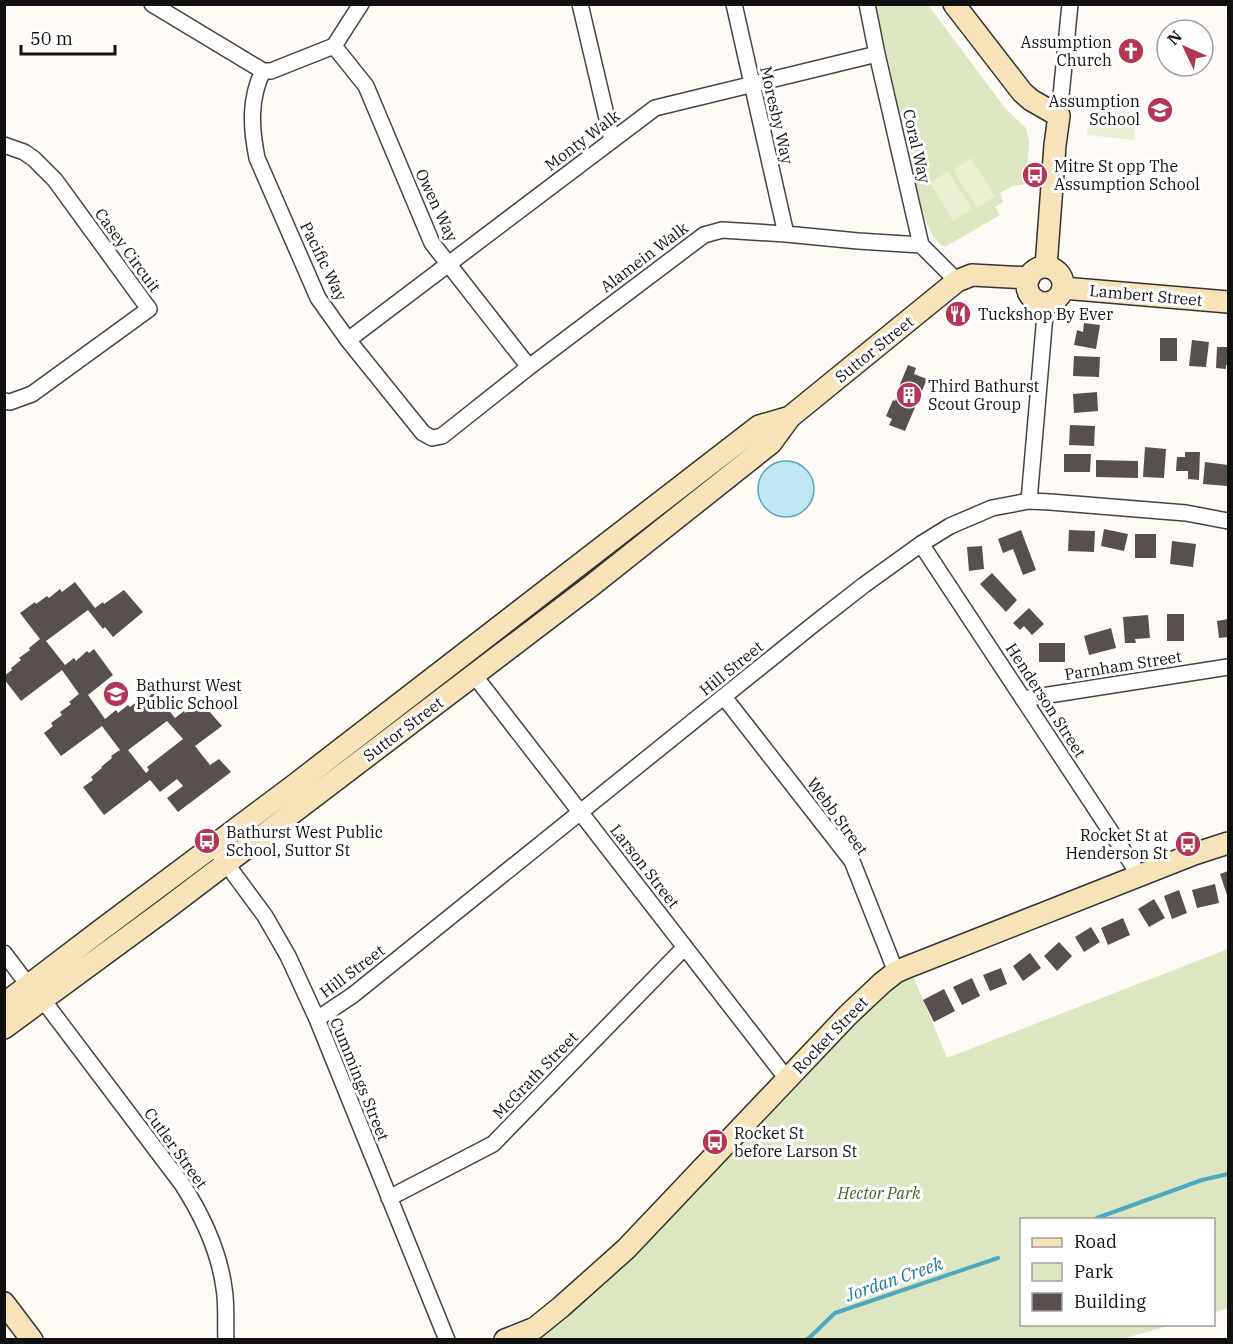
<svg xmlns="http://www.w3.org/2000/svg" width="1233" height="1344" font-family="'IBM Plex Serif',serif">
	<style>
		.green { fill: #dce6c1 }
		.pitch { fill: #eaeed2 }
		.water { fill: #bfe8f0; stroke: #4ea9c0; stroke-width: 1.5 }
		.lines { fill: none; stroke-linecap: round; stroke-linejoin: round }
		.stream { stroke: #4ea9c0; stroke-width: 4 }
		.building { fill: #58504e; fill-rule: evenodd }
		.street-casing { stroke: #444; stroke-width: 18 }
		.secondary-casing { stroke: #333; stroke-width: 24 }
		.street { stroke: #fff; stroke-width: 15 }
		.secondary { stroke: #f7e3b8; stroke-width: 21 }
		.labels { text-anchor: middle; dominant-baseline: central; stroke-width: 6; stroke-linejoin: round; paint-order: stroke }
		.poi-label { font-size: 16px; fill: #111; stroke: #fff; text-anchor: start }
		.street-label { font-size: 16px; fill: #111; stroke: #fff }
		.park-label { font-size: 16px; font-style: italic; fill: #3f6327; stroke: #fff }
		.water-label { font-size: 18px; font-style: italic; fill: #267b96; stroke: #fff }
	</style>
	<rect width="100%" height="100%" fill="#fefbf6"/>
	<path class="green" d="M869 5H928L1005 108 1026 128 1029 141 1026 184 1012 186 1000 193 1003 202 995 207 1000 215 945 247C930 240 924 215 919 200Z
		M1228 949V1308L1214 1313V1220H1022V1324L1172 1325 1118 1340H505L535 1328 909 966 947 1058Z"/>
	<path class="pitch" d="M1089 108 1137 112 1134 140 1087 135Z
		M971 158 995 196 977 208 953 170Z
		M948 171 972 209 953 221 930 183Z"/>
	<path class="water" d="M758 489a28 28 0 1 1 56 0a28 28 0 1 1-56 0Z"/>
	<g class="lines">
		<path class="stream" d="M1097 1218 1202 1180 1228 1174
			M805 1340 809 1338 835 1313 998 1258"/>
	</g>
	<path class="building" d="M1084 323 1100 325 1096 349 1074 345 1077 330 1083 332Z
		M1160 338H1177V361H1160Z
		M1192 340 1209 342 1206 367 1189 366Z
		M1217 347H1228V365H1226V369L1216 368Z
		M1074 356 1100 357 1099 377 1073 376Z
		M908 365 916 368 914 374 927 379 905 431 889 425 892 419 886 416 893 400 895 401 900 390 898 389Z
		M1097 392 1098 411 1074 413 1073 394Z
		M1070 425 1095 426 1094 446 1069 445Z
		M1145 447 1166 449 1164 478 1143 477Z
		M1185 452H1200L1199 480 1188 479V471H1176L1177 457H1185Z
		M1064 454H1091L1090 472H1064Z
		M1096 460 1138 461V478L1096 477Z
		M1205 462 1228 465 1227 486 1203 484Z
		M1104 529 1128 534 1124 551 1101 546Z
		M1021 530 1036 570 1023 575 1013 549 1003 553 998 539Z
		M1069 530 1095 531 1094 552 1068 551Z
		M1135 534H1156V558H1135Z
		M1172 541 1196 544 1193 567 1170 564Z
		M982 546 984 569 969 571 967 547Z
		M992 573 1017 600 1006 612 980 584Z
		M75 582 95 608 103 602 104 604 124 590 143 612 113 637 105 627 103 629 88 610 46 641 65 665 74 658 76 661 87 651 89 653 94 649 113 675 88 695 105 719 116 710 118 713 128 705 130 707 141 699 143 702 154 692 175 718 184 711 185 713 197 704 198 706 202 703 222 726 195 746 210 765 219 759 231 772 178 812 167 798 183 786 177 779 160 792 150 780 104 815 83 787 93 780 91 777 102 768 101 767 112 758 111 756 120 750 102 726 61 756 44 733 53 726 51 723 62 715 60 712 71 704 69 702 79 694 62 670 21 701 4 679V676L12 670 11 668 21 660 19 658 30 650 29 648 40 639 20 613 35 602 36 604 47 596 49 598 60 589 62 592ZM167 721 183 739 147 767 149 770 146 773 128 750Z
		M1029 608 1044 624 1032 635 1024 626 1020 630 1013 623Z
		M1167 614H1184V641H1167Z
		M1148 615 1150 638 1135 639 1136 643H1125L1123 617Z
		M1228 619V637L1219 638 1217 621Z
		M1111 628 1116 648 1089 655 1084 636Z
		M1039 643H1065V662H1039Z
		M1228 871V898L1220 874Z
		M1215 884 1219 903 1197 908 1192 890Z
		M1179 890 1187 913 1172 919 1164 896Z
		M1154 899 1165 918 1149 927 1138 909Z
		M1123 918 1130 935 1108 945 1101 928Z
		M1091 927 1100 942 1084 952 1075 937Z
		M1059 942 1072 956 1057 971 1044 956Z
		M1030 953 1041 968 1023 981 1013 966Z
		M1001 968 1007 984 990 991 983 975Z
		M972 978 980 996 962 1005 953 987Z
		M944 989 955 1011 934 1022 923 1000Z"/>
	<g class="lines">
		<g class="street-casing">
			<path id="street" d="M152 4 263 71H271L334 46 361 4
				M580 4 612 140
				M734 4 786 234
				M867 4 877 54 921 245 957 281
				M334 46 366 86 432 243 529 367
				M263 71C249 99 251 128 257 158L318 298 348 340 423 433 432 438 442 436 529 367 704 235 722 230 786 234 858 241 921 245
				M1059 116 1070 4
				M4 145 24 152 34 159 55 180 149 309 32 394 10 402 4 401
				M348 340 655 108 877 54
				M1029 501 1046 303
				M921 544 1140 876
				M474 675 787 1079
				M724 697 852 861 896 972
				M1023 699 1228 667
				M220 855 265 916 288 956 317 1019 447 1340
				M4 953 29 986
				M43 1000 182 1184C202 1215 219 1251 224 1288 227 1305 225 1323 226 1340
				M317 1019 353 995 814 624 864 585 921 544 950 526 992 508 1029 501 1050 502 1186 513 1228 521
				M389 1198 493 1144 685 947"/>
		</g>
		<g class="secondary-casing">
			<path id="secondary" d="M954 4 1022 92 1031 100 1059 116 1055 145 1046 267
				M1027 285a18 18 0 1 1 36 0a18 18 0 1 1-36 0Z
				M1063 288 1228 302
				M4 1004 101 930 292 787 759 426 790 417
				M4 1028 166 909 591 586 771 443 790 417 957 281 972 275 1029 278
				M4 1303 32 1340
				M505 1340 535 1328 561 1307 626 1249 848 1015 882 983 896 972 905 968 1194 854 1228 843"/>
		</g>
		<use href="#street" class="street"/>
		<use href="#secondary" class="secondary"/>
	</g>
	<defs>
		<g id="church-disc" transform="scale(1.35)"><circle r="9.5" fill="#b33755" stroke="#fff"/><path d="M-1.2-6h2.4v3.5h3.3v2.4h-3.3V6h-2.4V-.1h-3.3v-2.4h3.3Z" fill="#fff"/></g>
		<g id="school-disc" transform="scale(1.35)"><circle r="9.5" fill="#b33755" stroke="#fff"/><path d="M0-5L7-2L0 1L-7-2ZM-4 1L0 2.5L4 1V4Q0 6-4 4Z" fill="#fff"/></g>
		<g id="bus-disc" transform="scale(1.35)"><circle r="9.5" fill="#b33755" stroke="#fff"/><path d="M-5-6H5V4H4V6H2V4H-2V6H-4V4H-5ZM-3.5-4V0h7V-4ZM-3.5 1.2v1.5H-2V1.2ZM2 1.2v1.5H3.5V1.2Z" fill="#fff"/></g>
		<g id="restaurant-disc" transform="scale(1.35)"><circle r="9.5" fill="#b33755" stroke="#fff"/><path d="M-5-6h1v4h1v-4h1v4h1v-4h1v5L-1.5 .5V6h-2V.5L-5-1ZM5-6V6H3V1.5H1.5Q1.5-4 5-6Z" fill="#fff"/></g>
		<g id="building-disc" transform="scale(1.35)"><circle r="9.5" fill="#b33755" stroke="#fff"/><path d="M-4-6H4V6H1V3H-1V6H-4ZM-2.5-4.3h1.7v1.8h-1.7ZM.8-4.3h1.7v1.8H.8ZM-2.5-1h1.7V.8h-1.7ZM.8-1h1.7V.8H.8Z" fill="#fff"/></g>
	</defs>
	<g fill-rule="evenodd">
		<use href="#church-disc" x="1131" y="51"/>
		<use href="#school-disc" x="1160" y="110"/>
		<use href="#bus-disc" x="1035" y="175"/>
		<use href="#restaurant-disc" x="958" y="314"/>
		<use href="#building-disc" x="909" y="395"/>
		<use href="#school-disc" x="116" y="694"/>
		<use href="#bus-disc" x="207" y="841"/>
		<use href="#bus-disc" x="1188" y="844"/>
		<use href="#bus-disc" x="715" y="1142"/>
	</g>
	<g class="labels">
		<g class="poi-label">
			<text x="1112" y="42" text-anchor="end">Assumption<tspan x="1112" dy="18">Church</tspan></text>
			<text x="1140" y="101" text-anchor="end">Assumption<tspan x="1140" dy="18">School</tspan></text>
			<text x="1054" y="166">Mitre St opp The<tspan x="1054" dy="18">Assumption School</tspan></text>
			<text x="978" y="314">Tuckshop By Ever</text>
			<text x="928" y="386">Third Bathurst<tspan x="928" dy="18">Scout Group</tspan></text>
			<text x="136" y="685">Bathurst West<tspan x="136" dy="18">Public School</tspan></text>
			<text x="226" y="832">Bathurst West Public<tspan x="226" dy="18">School, Suttor St</tspan></text>
			<text x="1168" y="835" text-anchor="end">Rocket St at<tspan x="1168" dy="18">Henderson St</tspan></text>
			<text x="734" y="1133">Rocket St<tspan x="734" dy="18">before Larson St</tspan></text>
		</g>
		<g class="street-label">
			<text transform="translate(777 115) rotate(77)">Moresby Way</text>
			<text transform="translate(582 140) rotate(-37)">Monty Walk</text>
			<text transform="translate(917 146) rotate(77)">Coral Way</text>
			<text transform="translate(437 205) rotate(65)">Owen Way</text>
			<text transform="translate(128 250) rotate(54)">Casey Circuit</text>
			<text transform="translate(644 257) rotate(-37)">Alamein Walk</text>
			<text transform="translate(324 261) rotate(64)">Pacific Way</text>
			<text transform="translate(1146 295) rotate(5)">Lambert Street</text>
			<text transform="translate(874 349) rotate(-39)">Suttor Street</text>
			<text transform="translate(1123 665) rotate(-9)">Parnham Street</text>
			<text transform="translate(731 668) rotate(-39)">Hill Street</text>
			<text transform="translate(1046 700) rotate(57)">Henderson Street</text>
			<text transform="translate(403 729) rotate(-37)">Suttor Street</text>
			<text transform="translate(838 816) rotate(54)">Webb Street</text>
			<text transform="translate(645 866) rotate(52)">Larson Street</text>
			<text transform="translate(352 971) rotate(-37)">Hill Street</text>
			<text transform="translate(830 1035) rotate(-46)">Rocket Street</text>
			<text transform="translate(535 1075) rotate(-46)">McGrath Street</text>
			<text transform="translate(360 1079) rotate(68)">Cummings Street</text>
			<text transform="translate(176 1148) rotate(54)">Cutler Street</text>
		</g>
		<g class="park-label">
			<text x="879" y="1193">Hector Park</text>
		</g>
		<g class="water-label">
			<text transform="translate(894 1279) rotate(-19)">Jordan Creek</text>
		</g>
	</g>
	<rect width="1233" height="1344" fill="none" stroke="#111111" stroke-width="12"/>
	<rect x="1020" y="1218" width="195" height="108" fill="#ffffff" stroke="#a0a0a0" stroke-width="1.5"/>
	<rect x="1032" y="1238" width="30" height="9" fill="#f7e3b8" stroke="#a0a0a0" stroke-width="1.5"/>
	<text x="1074" y="1248" font-size="18" fill="#111111">Road</text>
	<rect x="1032" y="1263" width="30" height="18" fill="#dce6c1" stroke="#a0a0a0" stroke-width="1.5"/>
	<text x="1074" y="1278" font-size="18" fill="#111111">Park</text>
	<rect x="1032" y="1293" width="30" height="18" fill="#58504e" stroke="#a0a0a0" stroke-width="1.5"/>
	<text x="1074" y="1308" font-size="18" fill="#111111">Building</text>
	<g transform="translate(1185 48) rotate(314)"><circle r="28" fill="#ffffff" stroke="#a0a0a0" stroke-width="1.5"/>
	<path d="M0-4.5L10 22L0 15L-10 22Z" fill="#b33755"/>
	<text y="-9" font-size="16" font-weight="bold" text-anchor="middle" fill="#111111">N</text>
	</g>
	<path d="M21 45v9h94v-9" fill="none" stroke="#111111" stroke-width="3"/>
	<text x="30" y="45" font-size="18" fill="#111111" stroke="#ffffff" stroke-width="4.5" paint-order="stroke">50 m</text>
</svg>
